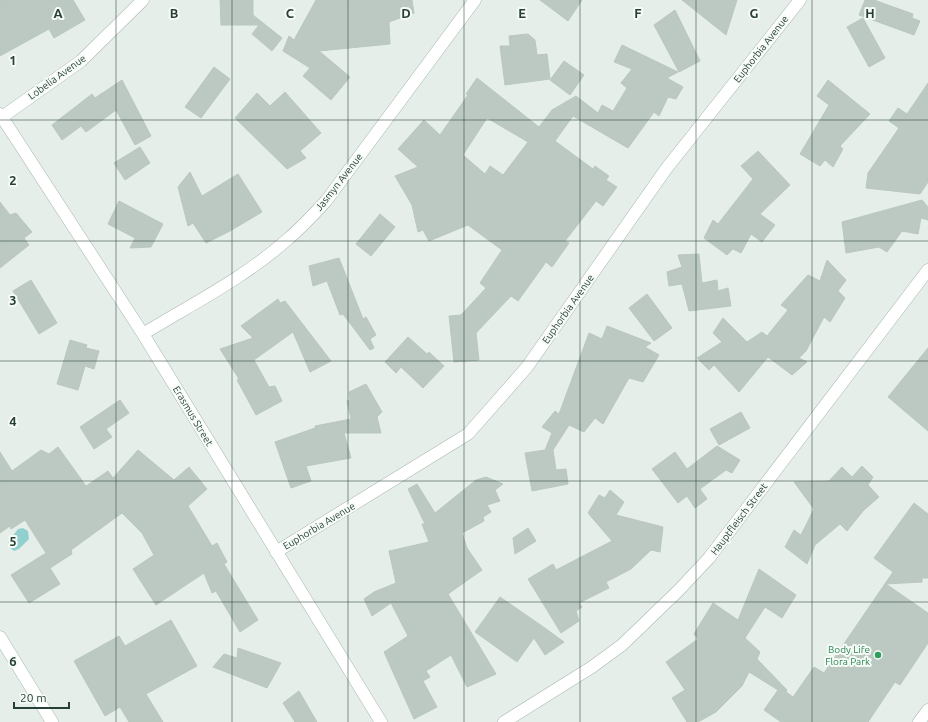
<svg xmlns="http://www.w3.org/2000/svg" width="928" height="722" font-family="Ubuntu,sans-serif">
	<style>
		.water { fill: #92d0cf }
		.building { fill: #bcc9c2; stroke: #b9c8bf; fill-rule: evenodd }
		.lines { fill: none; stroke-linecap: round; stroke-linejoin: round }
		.street-casing { stroke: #a9b6af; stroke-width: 13 }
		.secondary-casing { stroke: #a5baaf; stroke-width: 13 }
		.street { stroke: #fff; stroke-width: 12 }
		.secondary { stroke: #fff; stroke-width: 12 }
		.grid { fill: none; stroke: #264035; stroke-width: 1; stroke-opacity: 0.55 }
		.leisure-dot { fill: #2e9e5b; stroke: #f7fbf8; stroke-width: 1.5 }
		.labels { text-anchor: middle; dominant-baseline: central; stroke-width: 4; stroke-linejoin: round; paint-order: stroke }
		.street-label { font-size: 10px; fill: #264035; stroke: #f7fbf8 }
		.leisure-label { font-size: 10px; fill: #27864d; stroke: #f7fbf8; text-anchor: end }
		.grid-label { font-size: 13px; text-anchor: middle; font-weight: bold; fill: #264035; stroke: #f7fbf8; stroke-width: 4; stroke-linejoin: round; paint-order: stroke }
	</style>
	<rect width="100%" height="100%" fill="#e6eee9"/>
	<path class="water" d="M23 528 28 531 29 539 19 549 14 551 9 547 8 542 18 529Z"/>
	<path class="building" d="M0 0H73L85 20 54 38 49 29 0 56Z
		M220 0H253V15L282 38 272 51 252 34 259 25H221Z
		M316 0H412L414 13 389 22 390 44 319 51 350 77 331 100 303 76 310 68 283 51 289 36 294 40Z
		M540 0H582L568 21Z
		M682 0H737L726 35Z
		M865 0H874L913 14 912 18 920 21 914 35 859 15Z
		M675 10 700 61 679 72 654 25Z
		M863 18 885 58 869 67 847 27Z
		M528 34 535 40 537 55 547 54 550 79 505 85 500 46H510L509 36Z
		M622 45 678 72 667 78 683 87 676 99 668 97 659 116 654 112 628 148 573 116 555 141 593 169 595 166 609 176 606 180 617 187 603 206 596 201 586 214 565 241 569 243 552 267 546 262 518 301 511 296 476 333 479 360 454 362 449 316 461 315 486 288 480 283 502 250 468 225 429 241 423 230 418 232 412 205 395 176 418 167 398 149 424 120 440 135 468 95 466 94 477 78 539 127 552 110 576 96 598 113 602 105 613 111 627 88 621 83 632 69 614 62ZM487 118 528 142 503 175 490 166 485 174 463 155Z
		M564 61 584 75 570 95 550 80Z
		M214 67 230 79 201 118 185 107Z
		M122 80 151 136 135 145 116 110 86 132 81 126 62 140 52 125 92 94 95 98Z
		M828 80 870 114 840 146 843 149 833 167 825 160 820 166 800 154 829 105 817 96Z
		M928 83V182L920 194 866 188 868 173 899 128 889 121 898 108 907 114Z
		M285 92 321 133 300 151 306 158 287 169 235 118 257 93 270 106Z
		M140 147 150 163 125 180 114 163Z
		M758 151 790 185 760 214 775 225 762 242 751 234 741 253 733 249 727 255 704 238 713 220 718 224 753 179 741 166Z
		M190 172 202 196 238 174 262 212 230 231 206 243 193 223 188 226 178 187Z
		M922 200 928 207V220L921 218 918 234 902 231 887 252 879 247 846 253 842 222Z
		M119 201 163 224 151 247 130 248 135 238 108 224Z
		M0 202 10 215 16 213 32 232 24 238 29 245 0 268Z
		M380 214 395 227 371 256 356 244Z
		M699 254 702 283 717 280 718 291 728 288 731 306 689 311 682 284 669 286 667 272 682 267 678 255Z
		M339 258 363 319 366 317 376 335 370 339 374 348 370 350 343 314 340 315 327 281 313 286 309 266Z
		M827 260 846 280 838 291 845 298 830 322 824 317 806 351 799 358 807 362 792 375 768 357 739 392 714 365 709 370 697 358 722 342 713 333 723 318 747 342 762 332 767 336 788 310 781 305 808 275 820 281Z
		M31 280 57 323 39 334 13 291Z
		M647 294 672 328 654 341 629 308Z
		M278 299 280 303 285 301 331 361 310 372 293 332 254 360 269 387 275 386 282 401 256 415 237 380 239 379 220 349 253 338 241 326Z
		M607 326 651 343 645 347 659 355 643 382 629 378 603 424 595 418 584 432 569 425 553 450 556 470 566 469 568 484 532 491 525 453 545 450 552 433 542 427 555 411 559 414 589 333 602 339Z
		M408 337 427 354 429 352 444 366 423 388 401 367 396 373 385 362Z
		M70 340 87 345 86 348 99 351 94 369 85 366 78 390 57 384Z
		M928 348V431L888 397Z
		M366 384 382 412 377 417 381 433H344L351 458 306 466 311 481 291 488 275 442 315 428V426L351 419 347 401 350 400 349 392Z
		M120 400 129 413 106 429 112 437 94 449 80 427Z
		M741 412 750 428 719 445 710 429Z
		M717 446 740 460 732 473 726 470 700 489 707 499 695 508 687 496 678 503 652 469 675 452 687 469Z
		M58 447 86 486 108 471 113 478 138 450 174 480 189 467 207 489 188 506 212 546 217 543 227 562 224 564 258 620 240 632 216 591 212 593 204 573 156 605 133 569 154 555 142 533 122 513 71 550 72 554 50 568 60 584 29 603 11 575 46 553 25 520 11 529 10 526 0 533V452L12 471 41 450 49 454Z
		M862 466 873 477 868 485 879 497 863 511 847 531 840 524 815 545 807 564 785 547 794 530 801 535 814 509 794 482 829 481 842 467 852 477Z
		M486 477 503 484 495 490 500 501 487 505 491 512 483 517 484 521 462 533 467 548 482 570 448 594 496 674 467 687 451 655 426 671 430 677 423 681 437 707 414 719 384 652 408 636 391 603 372 616 364 599 374 592 396 583 389 551 429 542 422 524H425L408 489 417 484 435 513 476 480Z
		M610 490 624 502 616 515 663 527 660 552 651 550 631 569 606 582 609 588 579 603 582 607 576 611 579 621 561 633 528 579 553 564 556 570 612 541 588 513 599 495 605 498Z
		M914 503 928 514V578H922V582L886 584 928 613V643L900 685 895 682 868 722H781L764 710 778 690 749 672 742 686 716 712 698 722H687L672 698 685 690 666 662 698 639 694 634 713 603 738 620 759 569 796 595 782 618 765 607 745 638 760 652 757 659 787 690 786 692 793 697 814 667 824 673 893 572 874 558Z
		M528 528 536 541 515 554 513 538Z
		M500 597 542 626 564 642 545 655 534 638 517 662 475 632Z
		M171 620 197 666 146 694 163 722H129L120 707 105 716 74 661 119 636 125 646Z
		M238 648 281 663 267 688 213 667 224 654 237 658Z
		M299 691 317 722H295L283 703Z"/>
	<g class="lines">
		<g class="street-casing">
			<path id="street" d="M0 114 143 334 381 722
				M2 117 81 61 143 0
				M143 334C192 304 246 277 289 238 302 227 314 214 326 201L475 0
				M276 552 468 434 527 367 666 169 800 0
				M504 722 592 667 622 645 679 590 709 558 928 270
				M919 722 928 710"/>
		</g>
		<g class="secondary-casing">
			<path id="secondary" d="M0 637 52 722"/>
		</g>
		<use href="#street" class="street"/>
		<use href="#secondary" class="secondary"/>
	</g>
	<path class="grid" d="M116 0V722M232 0V722M348 0V722M464 0V722M580 0V722M696 0V722M812 0V722M0 120H928M0 241H928M0 361H928M0 481H928M0 602H928"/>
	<circle class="leisure-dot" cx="878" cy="655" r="4"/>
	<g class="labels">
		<g class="street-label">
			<text transform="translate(761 49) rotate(-52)">Euphorbia Avenue</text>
			<text transform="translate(57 77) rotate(-36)">Lobelia Avenue</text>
			<text transform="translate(339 182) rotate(-52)">Jasmyn Avenue</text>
			<text transform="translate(568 309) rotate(-55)">Euphorbia Avenue</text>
			<text transform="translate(193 416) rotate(59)">Erasmus Street</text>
			<text transform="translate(739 519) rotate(-53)">Hauptfleisch Street</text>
			<text transform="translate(319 526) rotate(-31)">Euphorbia Avenue</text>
		</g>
		<g class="leisure-label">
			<text x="870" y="649">Body Life<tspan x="870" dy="12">Flora Park</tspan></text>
		</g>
	</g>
	<g class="grid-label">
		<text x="58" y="18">A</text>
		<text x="174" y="18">B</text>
		<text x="290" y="18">C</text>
		<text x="406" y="18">D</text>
		<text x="522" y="18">E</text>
		<text x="638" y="18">F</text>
		<text x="754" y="18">G</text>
		<text x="870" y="18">H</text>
		<text x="13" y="65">1</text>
		<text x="13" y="185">2</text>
		<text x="13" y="305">3</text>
		<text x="13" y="426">4</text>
		<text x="13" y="546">5</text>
		<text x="13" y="666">6</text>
	</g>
	<path d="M14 702v6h55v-6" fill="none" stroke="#264035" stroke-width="2"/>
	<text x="20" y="702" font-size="12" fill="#264035" stroke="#f7fbf8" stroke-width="3" paint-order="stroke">20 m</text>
</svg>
